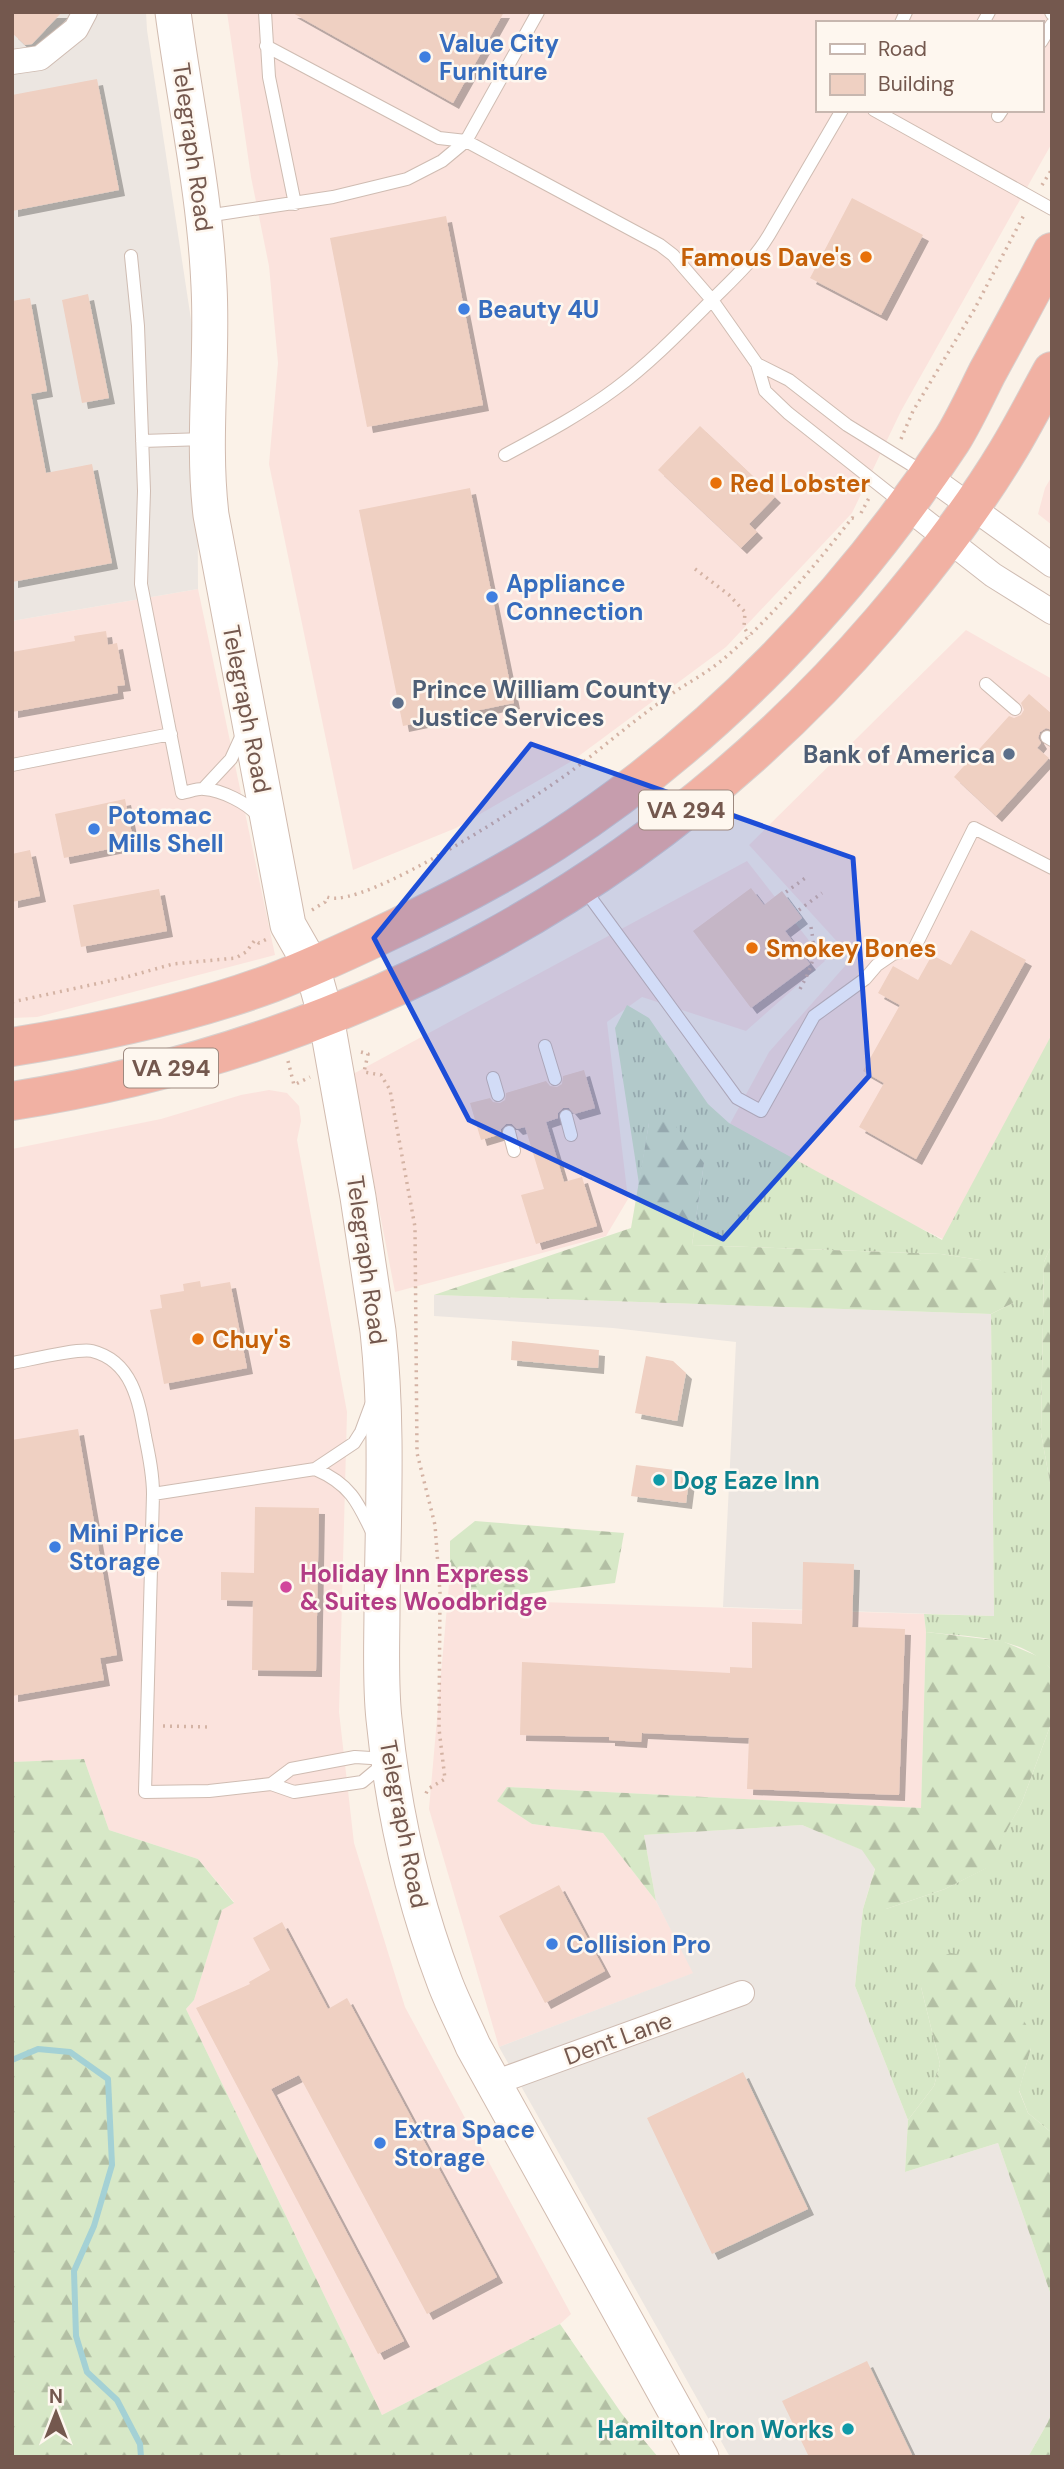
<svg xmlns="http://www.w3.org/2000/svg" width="1064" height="2469" font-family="'DM Sans',sans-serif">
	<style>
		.commercial { fill: #fbe3dd; fill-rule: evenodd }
		.industrial { fill: #ece6e1 }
		.grass { fill: url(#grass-tufts) }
		.forest { fill: url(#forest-firs) }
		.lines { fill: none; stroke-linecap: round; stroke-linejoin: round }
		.stream { stroke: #a4d1d5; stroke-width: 6 }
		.building { fill: #efd0c2; filter: url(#shadow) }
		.lane-casing { stroke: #cfbcb2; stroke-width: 14 }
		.street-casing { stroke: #cfbcb2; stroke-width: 26 }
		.secondary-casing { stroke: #d1bbaf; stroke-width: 37 }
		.highway-casing { stroke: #d8d0cd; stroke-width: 40 }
		.path { stroke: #d4b3a4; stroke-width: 3.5; stroke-dasharray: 2 5; stroke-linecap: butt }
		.lane { stroke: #fff; stroke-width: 12 }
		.street { stroke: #fff; stroke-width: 24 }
		.secondary { stroke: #fff; stroke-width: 35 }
		.highway { stroke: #f1b1a3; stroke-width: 38 }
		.marked { fill: #1d4ed8; fill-opacity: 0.2; stroke: #1d4ed8; stroke-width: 5; stroke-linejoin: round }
		.shop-dot { fill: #3f7fe0; stroke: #fef7ef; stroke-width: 2.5 }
		.food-dot { fill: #e8710a; stroke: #fef7ef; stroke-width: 2.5 }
		.service-dot { fill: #5c6f8a; stroke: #fef7ef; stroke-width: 2.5 }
		.culture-dot { fill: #0f9aa8; stroke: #fef7ef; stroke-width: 2.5 }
		.hotel-dot { fill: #d1479c; stroke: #fef7ef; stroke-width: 2.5 }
		.labels { text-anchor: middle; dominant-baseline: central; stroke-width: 5; stroke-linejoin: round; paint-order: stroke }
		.shield { fill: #fef7ef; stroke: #9d887e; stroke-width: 2 }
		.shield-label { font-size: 23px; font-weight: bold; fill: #74584e }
		.shop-label { font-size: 24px; font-weight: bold; fill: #366cbe; stroke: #fef7ef; text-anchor: start }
		.street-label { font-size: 24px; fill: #74584e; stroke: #fef7ef }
		.food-label { font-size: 24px; font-weight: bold; fill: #c56008; stroke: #fef7ef; text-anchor: start }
		.service-label { font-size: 24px; font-weight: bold; fill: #4e5e75; stroke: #fef7ef; text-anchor: start }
		.culture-label { font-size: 24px; font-weight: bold; fill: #0d838f; stroke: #fef7ef; text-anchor: start }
		.hotel-label { font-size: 24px; font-weight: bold; fill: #b23c85; stroke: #fef7ef; text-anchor: start }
	</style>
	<defs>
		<pattern id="grass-tufts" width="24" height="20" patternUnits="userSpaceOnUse" patternTransform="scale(1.75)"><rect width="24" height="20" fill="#d7e8c7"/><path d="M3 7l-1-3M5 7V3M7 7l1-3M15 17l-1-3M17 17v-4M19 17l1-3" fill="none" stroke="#b3bfa4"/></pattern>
		<pattern id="forest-firs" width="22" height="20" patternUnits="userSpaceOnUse" patternTransform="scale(1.75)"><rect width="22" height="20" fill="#d7e8c7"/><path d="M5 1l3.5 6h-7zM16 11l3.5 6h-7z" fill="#b3bfa4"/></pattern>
		<filter id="shadow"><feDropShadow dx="6" dy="6" stdDeviation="0" flood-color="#0004"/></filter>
	</defs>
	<rect width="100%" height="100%" fill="#fbf2e8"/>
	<path class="commercial" d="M227 12H1052V143L901 411 852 513 726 647 572 761 456 828 353 870 269 464 278 363 269 266 251 177ZM817 23H1041V110H817Z
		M1052 476V525L1038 514 1045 488Z
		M198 589 275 955 37 1017 12 1018V621Z
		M966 630 1052 679V1068L957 1246 725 1133 769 1052 852 958 749 845Z
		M747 861 825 961 746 1031 642 997 607 1022 628 1199 606 1236 395 1292 353 1074Z
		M269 1090 287 1093 299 1106 301 1121 297 1140 347 1412 339 1712 354 1843 405 2007 571 2314 560 2324 382 2415 186 2009 194 2000 222 1909 234 1902 198 1859 109 1830 84 1759 12 1762V1149L161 1119 241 1095Z
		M450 1573 478 1600 924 1614 926 1632 921 1808 508 1787 498 1801 532 1824 603 1833 656 1901 694 1973 499 2047 429 1809Z"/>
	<path class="industrial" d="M12 12H146L147 30 197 359 198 589 12 621Z
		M434 1295 991 1314 994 1616 723 1607 736 1342 613 1328 434 1316Z
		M802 1825 863 1850 875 1868 863 1909 855 1986 908 2120 905 2172 998 2143 1052 2298V2411L1048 2422 1028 2457H730L499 2047 693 1973 656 1901 644 1835Z"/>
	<path class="grass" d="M627 1005 649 1018 708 1104 729 1123 942 1240 1052 1034V1244L1044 1262 1041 1433 1052 1494V1671C1025 1635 967 1637 926 1632L924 1614 994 1616 991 1314 1013 1303 980 1260 941 1254 692 1245 704 1163 649 1123 639 1184 615 1028Z
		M1052 1721V2133L1028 2113 1019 2090 1031 2048 921 1987 940 2064 934 2086 908 2120 855 1986 863 1909H886L945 1889 986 1868 1022 1802Z"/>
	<path class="forest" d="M670 1119 704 1163 692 1245 941 1254 980 1260 1011 1275 1013 1303 991 1314 434 1295 631 1228 649 1123Z
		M1052 1244V1494L1041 1433 1044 1262Z
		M475 1521 624 1533 615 1583 478 1600 450 1573V1541Z
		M926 1632 1002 1641 1042 1658 1052 1671V1721L1022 1802 987 1868 945 1889 886 1909H863L875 1869 862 1850 802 1825 644 1835 656 1901 603 1833 532 1824 497 1801 507 1787 921 1808Z
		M84 1759 109 1830 198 1859 234 1903 222 1910 194 2000 186 2009 382 2415 560 2324 622 2414 658 2457H12V1762Z
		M951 1953 972 1957 995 1973 1027 2026 1031 2048 1019 2091 1028 2113 1052 2133V2298L998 2143 905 2172 908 2120 934 2086 940 2064 921 1987V1972L933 1959Z
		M1052 2411V2457H1028L1048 2422Z"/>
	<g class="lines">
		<path class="stream" d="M12 2060 38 2049 70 2052 108 2079 112 2165 94 2226 74 2271 76 2336 87 2372 117 2400 140 2444 141 2457"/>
	</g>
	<path class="building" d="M12 12H62L32 44 25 45 12 33Z
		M291 12H504L453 103Z
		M97 79 119 190 12 211V95Z
		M852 198 923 235 881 315 810 278Z
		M446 216 483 405 367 427 330 238Z
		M88 294 109 398 82 403 62 300Z
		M30 298 47 391 31 394 46 473 92 464 112 563 12 582V301Z
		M700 426 775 497 749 524 757 532 741 548 658 470Z
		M470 488 514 703 403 726 359 510Z
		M106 631 108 645 117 643 125 685 117 686 118 693 12 712V652L75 641 74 636Z
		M1029 694 1052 714V730L1046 728 1040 732 1038 738 1041 743 1037 748 1049 758 996 816 954 777 1009 716 1014 718 1021 715 1024 710 1021 703Z
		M125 799 134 844 64 858 55 814Z
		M30 850 40 896 12 902V854Z
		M751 888 764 905 782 891 802 918 785 931 810 964 751 1008 693 931Z
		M159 889 167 931 81 947 73 905Z
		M971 930 1026 960 916 1159 859 1127 884 1083 863 1071 900 1005 878 993 893 966 918 980 932 955 951 965Z
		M584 1070 595 1108 574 1114 569 1108H563L558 1113V1118L546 1122 564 1182 582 1177 597 1226 536 1244 521 1195 544 1189 525 1127 517 1129 512 1124H506L501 1129V1134L481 1140 470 1103 490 1098 493 1102 500 1103 505 1100 506 1093 546 1081 550 1086 557 1087 562 1084 563 1076Z
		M200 1281 201 1287 230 1282 247 1368 164 1384 150 1310 162 1308 160 1295 184 1291 183 1284Z
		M512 1341 599 1350 598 1368 511 1360Z
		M646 1356 673 1361 686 1373 677 1421 635 1413Z
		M78 1429 117 1655 100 1658 104 1680 12 1696V1440Z
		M636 1465 690 1472 686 1503 631 1496Z
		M255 1507 319 1508 316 1671 252 1670 253 1601 221 1600V1572L254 1573Z
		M803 1562 854 1564 852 1627 905 1629 899 1795 747 1789 749 1738 642 1733 641 1742 609 1740V1737L520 1735 522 1662 730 1673V1667L752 1668V1622L802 1624Z
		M559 1885 605 1971 545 2003 499 1916Z
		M282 1922 328 2009 347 1998 497 2277 427 2314 299 2075 271 2089 404 2341 378 2354 196 2008 250 1984 249 1982 270 1970 253 1938Z
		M743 2072 808 2209 712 2254 647 2118Z
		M867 2361 913 2457H809L782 2401Z"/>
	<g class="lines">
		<g class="lane-casing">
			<path id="lane" d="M265 12 269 77 295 204
				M1051 12 1052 14
				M901 23 906 12
				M983 23 989 12
				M1041 42 1052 24
				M266 46 439 138 466 141 660 245 673 255 712 300 757 364 765 391 788 413 903 504
				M874 110 1052 209
				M998 116 1002 110
				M206 216 333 197 407 179 442 161 466 141 538 12
				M131 256 138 326 144 491 141 584 182 793C189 792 198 788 204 789 221 790 248 803 258 816
				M757 364 789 380 847 425 923 472
				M142 441 205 439
				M505 455C542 435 580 415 615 389 650 363 682 330 713 299 733 279 754 260 769 235L842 110
				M986 684 1015 709
				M1047 737 1052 740
				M12 765 171 734
				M204 788 231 759 242 735
				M582 886 737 1098 761 1111 814 1016 865 979 877 965 893 954 914 949 974 828 1052 868
				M545 1046 555 1079
				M493 1078 498 1095
				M566 1116 571 1135
				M509 1132 514 1151
				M12 1363C29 1360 78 1348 92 1351 132 1361 139 1401 145 1436 149 1455 153 1474 153 1494L315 1469 354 1443 361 1432 371 1405
				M315 1469C350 1484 358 1502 373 1534
				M153 1494 145 1792 209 1791 271 1784 294 1792 362 1782 386 1762
				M271 1784 291 1769 355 1757 387 1759"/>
		</g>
		<g class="street-casing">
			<path id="street" d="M12 62 40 58 76 29 85 12
				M927 475 1052 565
				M905 506 993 575 1052 612
				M494 2083 742 1993"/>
		</g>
		<g class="secondary-casing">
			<path id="secondary" d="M173 12C185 104 205 193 209 286 213 362 202 439 211 515L288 925 312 967 326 1017 358 1197 378 1331C388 1423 383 1515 382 1607 382 1644 380 1682 384 1719 393 1809 413 1899 445 1983 453 2004 464 2025 473 2046L701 2457"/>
		</g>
		<g class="highway-casing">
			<path id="highway" d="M12 1047C100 1033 188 1014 272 983 308 969 343 953 379 936 439 908 498 878 554 842 713 739 848 598 952 440 965 419 976 395 987 373 1009 333 1031 293 1052 252
				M12 1101C352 1048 656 884 881 622 926 569 971 512 1007 452 1023 426 1037 398 1052 371"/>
		</g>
		<path class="path" d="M1042 185 1052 169
			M901 439 913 411 974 310 1025 213
			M861 513 869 498
			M695 569 729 595 745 612 744 627 749 636
			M786 892 808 876
			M312 910 325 902 327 897C364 911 538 796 574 769 605 746 634 720 666 698 686 683 708 673 727 656 773 616 814 567 852 518L857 519
			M799 910 822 893
			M800 989C814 963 816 956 811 927
			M12 1002 123 978 173 964 236 958 246 952 255 940 259 943 267 939
			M361 1052 368 1054 364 1072 381 1075 390 1090 415 1227 417 1453 435 1525 440 1593 439 1729 445 1779 428 1789 424 1798
			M288 1061 294 1085 310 1077
			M163 1726 211 1727"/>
		<use href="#lane" class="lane"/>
		<use href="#street" class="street"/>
		<use href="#secondary" class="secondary"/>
		<use href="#highway" class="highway"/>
	</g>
	<path class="marked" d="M531 744 853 858 869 1076 723 1239 469 1120 374 938Z"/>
	<g class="shop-dot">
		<circle cx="425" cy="57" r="7"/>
		<circle cx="464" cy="309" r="7"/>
		<circle cx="492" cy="597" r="7"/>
		<circle cx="94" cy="829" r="7"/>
		<circle cx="55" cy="1547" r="7"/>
		<circle cx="552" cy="1944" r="7"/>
		<circle cx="380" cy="2143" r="7"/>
	</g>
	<g class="food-dot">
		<circle cx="866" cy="257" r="7"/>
		<circle cx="716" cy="483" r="7"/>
		<circle cx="752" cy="948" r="7"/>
		<circle cx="198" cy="1339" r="7"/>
	</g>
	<g class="service-dot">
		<circle cx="398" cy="703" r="7"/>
		<circle cx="1009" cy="754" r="7"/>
	</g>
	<g class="culture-dot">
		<circle cx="659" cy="1480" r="7"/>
		<circle cx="848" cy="2429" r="7"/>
	</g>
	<circle class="hotel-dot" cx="286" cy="1587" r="7"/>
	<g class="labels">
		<g class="shield">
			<rect x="639" y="790.5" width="94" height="39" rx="5"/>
			<rect x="124" y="1048.5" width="94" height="39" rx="5"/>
		</g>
		<g class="shield-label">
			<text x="686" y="810">VA 294</text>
			<text x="171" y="1068">VA 294</text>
		</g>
		<g class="shop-label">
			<text x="439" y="43">Value City<tspan x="439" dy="28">Furniture</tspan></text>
			<text x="478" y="309">Beauty 4U</text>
			<text x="506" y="583">Appliance<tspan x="506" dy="28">Connection</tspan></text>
			<text x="108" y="815">Potomac<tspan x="108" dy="28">Mills Shell</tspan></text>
			<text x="69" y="1533">Mini Price<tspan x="69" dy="28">Storage</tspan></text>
			<text x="566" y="1944">Collision Pro</text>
			<text x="394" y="2129">Extra Space<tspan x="394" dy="28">Storage</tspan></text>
		</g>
		<g class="street-label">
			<text transform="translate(193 147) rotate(82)">Telegraph Road</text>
			<text transform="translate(247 709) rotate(79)">Telegraph Road</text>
			<text transform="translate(367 1260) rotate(82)">Telegraph Road</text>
			<text transform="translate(404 1824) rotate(79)">Telegraph Road</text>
			<text transform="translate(618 2038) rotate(-20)">Dent Lane</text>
		</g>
		<g class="food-label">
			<text x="852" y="257" text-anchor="end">Famous Dave's</text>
			<text x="730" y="483">Red Lobster</text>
			<text x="766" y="948">Smokey Bones</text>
			<text x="212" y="1339">Chuy's</text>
		</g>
		<g class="service-label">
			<text x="412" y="689">Prince William County<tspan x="412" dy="28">Justice Services</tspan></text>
			<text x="995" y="754" text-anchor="end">Bank of America</text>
		</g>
		<g class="culture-label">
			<text x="673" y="1480">Dog Eaze Inn</text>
			<text x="834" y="2429" text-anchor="end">Hamilton Iron Works</text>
		</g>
		<g class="hotel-label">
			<text x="300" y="1573">Holiday Inn Express<tspan x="300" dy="28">&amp; Suites Woodbridge</tspan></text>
		</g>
	</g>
	<rect width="1064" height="2469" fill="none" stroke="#74584e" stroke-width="28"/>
	<rect x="816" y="21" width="228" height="91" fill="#fef7ef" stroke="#c7b7af" stroke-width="2"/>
	<rect x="830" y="44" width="35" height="10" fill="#ffffff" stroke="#c7b7af" stroke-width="2"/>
	<text x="878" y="56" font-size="21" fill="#74584e">Road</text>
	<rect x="830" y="74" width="35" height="21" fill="#efd0c2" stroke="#c7b7af" stroke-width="2"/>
	<text x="878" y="91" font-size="21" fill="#74584e">Building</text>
	<g transform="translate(56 2413)" stroke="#fef7ef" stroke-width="5" paint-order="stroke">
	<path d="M0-5L12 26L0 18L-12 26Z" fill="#74584e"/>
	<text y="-10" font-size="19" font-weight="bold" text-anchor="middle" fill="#74584e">N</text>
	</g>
</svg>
